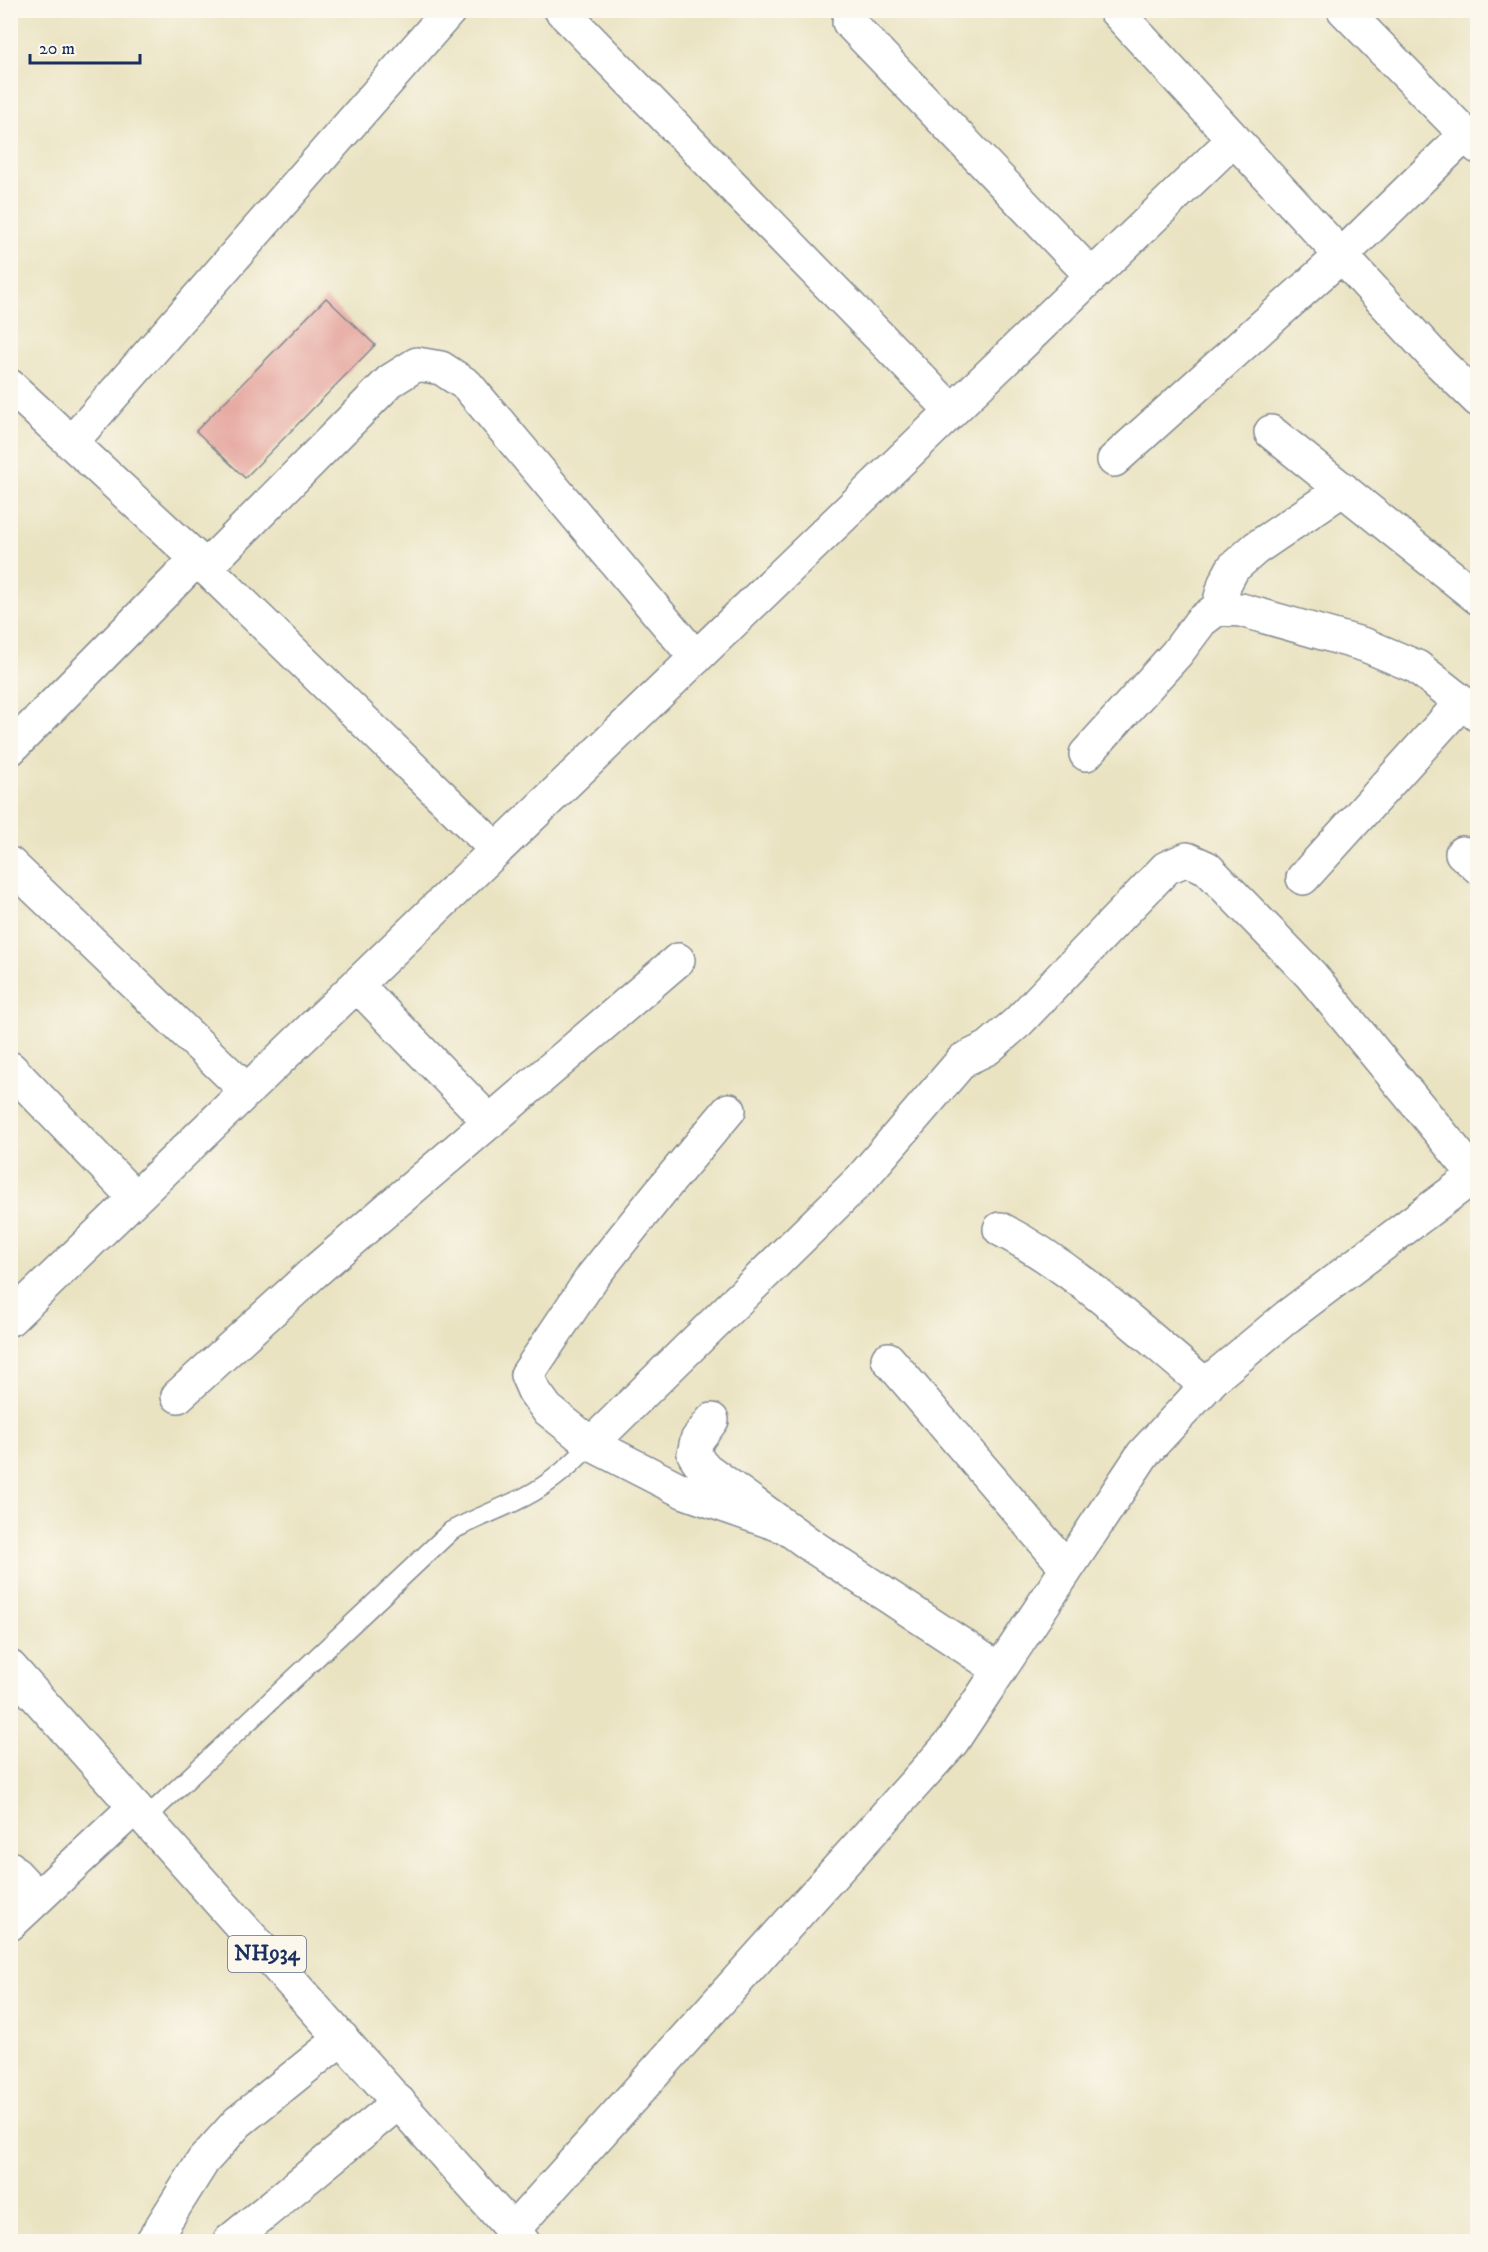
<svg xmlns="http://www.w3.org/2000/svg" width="1488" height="2252" font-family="'IM FELL DW Pica',serif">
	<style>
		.building { fill: #e6a9a1 }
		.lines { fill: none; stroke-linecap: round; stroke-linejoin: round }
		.service-casing { stroke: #828990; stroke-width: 21 }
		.minor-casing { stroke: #828990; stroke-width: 36 }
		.trunk-casing { stroke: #828990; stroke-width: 36 }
		.service { stroke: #fff; stroke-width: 18 }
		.minor { stroke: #fff; stroke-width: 33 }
		.trunk { stroke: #fff; stroke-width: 33 }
		.labels { text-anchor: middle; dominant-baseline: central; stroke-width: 4.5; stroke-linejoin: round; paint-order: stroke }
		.shield { fill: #fbf7ec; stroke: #5e6b89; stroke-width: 1.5 }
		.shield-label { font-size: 21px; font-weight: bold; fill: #1b2f5e }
	</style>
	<rect width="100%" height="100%" fill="#fbf7ec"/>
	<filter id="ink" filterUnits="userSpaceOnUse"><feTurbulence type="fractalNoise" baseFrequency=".0167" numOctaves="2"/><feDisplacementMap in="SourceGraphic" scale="12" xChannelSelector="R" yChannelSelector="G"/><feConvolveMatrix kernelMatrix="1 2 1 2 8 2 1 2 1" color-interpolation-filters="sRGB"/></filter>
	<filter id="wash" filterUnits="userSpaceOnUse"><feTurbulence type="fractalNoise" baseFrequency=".008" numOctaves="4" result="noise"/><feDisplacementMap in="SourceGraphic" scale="24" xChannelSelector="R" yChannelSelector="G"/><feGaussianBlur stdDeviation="1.35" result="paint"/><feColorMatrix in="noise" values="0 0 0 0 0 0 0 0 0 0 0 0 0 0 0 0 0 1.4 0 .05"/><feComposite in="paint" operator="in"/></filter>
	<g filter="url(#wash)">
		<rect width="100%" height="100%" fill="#eae3c2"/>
		<g id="blocks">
			<path class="building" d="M326 298 375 345 245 478 196 431Z"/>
		</g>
	</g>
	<g filter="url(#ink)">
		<use href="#blocks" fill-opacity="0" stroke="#828990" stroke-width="1.5"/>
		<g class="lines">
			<g class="service-casing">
				<path id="service" d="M146 1818 451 1531C472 1520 493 1512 514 1502 544 1489 570 1467 591 1444"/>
			</g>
			<g class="minor-casing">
				<path id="minor" d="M561 10 952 411
					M1115 10 1441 364 1478 400
					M1344 10 1478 147
					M849 22 1092 276
					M10 386 197 559 497 850
					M1271 432 1478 598
					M71 443 450 10
					M1114 460 1341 256 1465 135
					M205 568 390 381 417 364 441 368 467 385 696 658
					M1218 608 1225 583 1233 568 1256 548 1343 489
					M10 749 197 559
					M1086 754 1177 653 1201 621 1218 608 1241 610 1365 645 1417 667 1478 715
					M1462 853 1478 867
					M10 864 247 1091
					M1303 878 1462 702
					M357 985 490 1122
					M10 1068 135 1198
					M729 1110 660 1192 593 1276 527 1375 534 1391 547 1409 591 1444 685 1492 786 1527
					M1000 1229C1077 1269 1141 1332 1207 1386
					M10 1319 1234 139
					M888 1359 1067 1568
					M178 1396 312 1274 678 960
					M712 1420 697 1440 694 1454 702 1466 812 1546 1000 1670
					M591 1444 861 1179 963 1060 988 1048 1018 1022 1166 868 1187 859 1207 868 1311 975 1475 1175
					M10 1868 38 1898
					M10 1924 135 1807
					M513 2230 952 1742 1143 1454 1216 1376 1288 1316 1478 1173
					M230 2241 399 2102
					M152 2242 203 2161 238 2122 342 2038"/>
			</g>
			<g class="trunk-casing">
				<path id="trunk" d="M10 1667 523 2242"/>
			</g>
			<use href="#service" class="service"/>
			<use href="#minor" class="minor"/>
			<use href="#trunk" class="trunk"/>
		</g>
	</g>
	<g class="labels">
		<rect class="shield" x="228" y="1936" width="78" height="36" rx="4.5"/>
		<g class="shield-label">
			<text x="267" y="1954">NH934</text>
		</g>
	</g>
	<rect width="1488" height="2252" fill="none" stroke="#fbf7ec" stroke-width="36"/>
	<path d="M30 54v9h110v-9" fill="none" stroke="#1b2f5e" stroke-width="3"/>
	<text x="39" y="54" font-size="18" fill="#1b2f5e" stroke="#fbf7ec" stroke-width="4.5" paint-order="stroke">20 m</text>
</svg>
